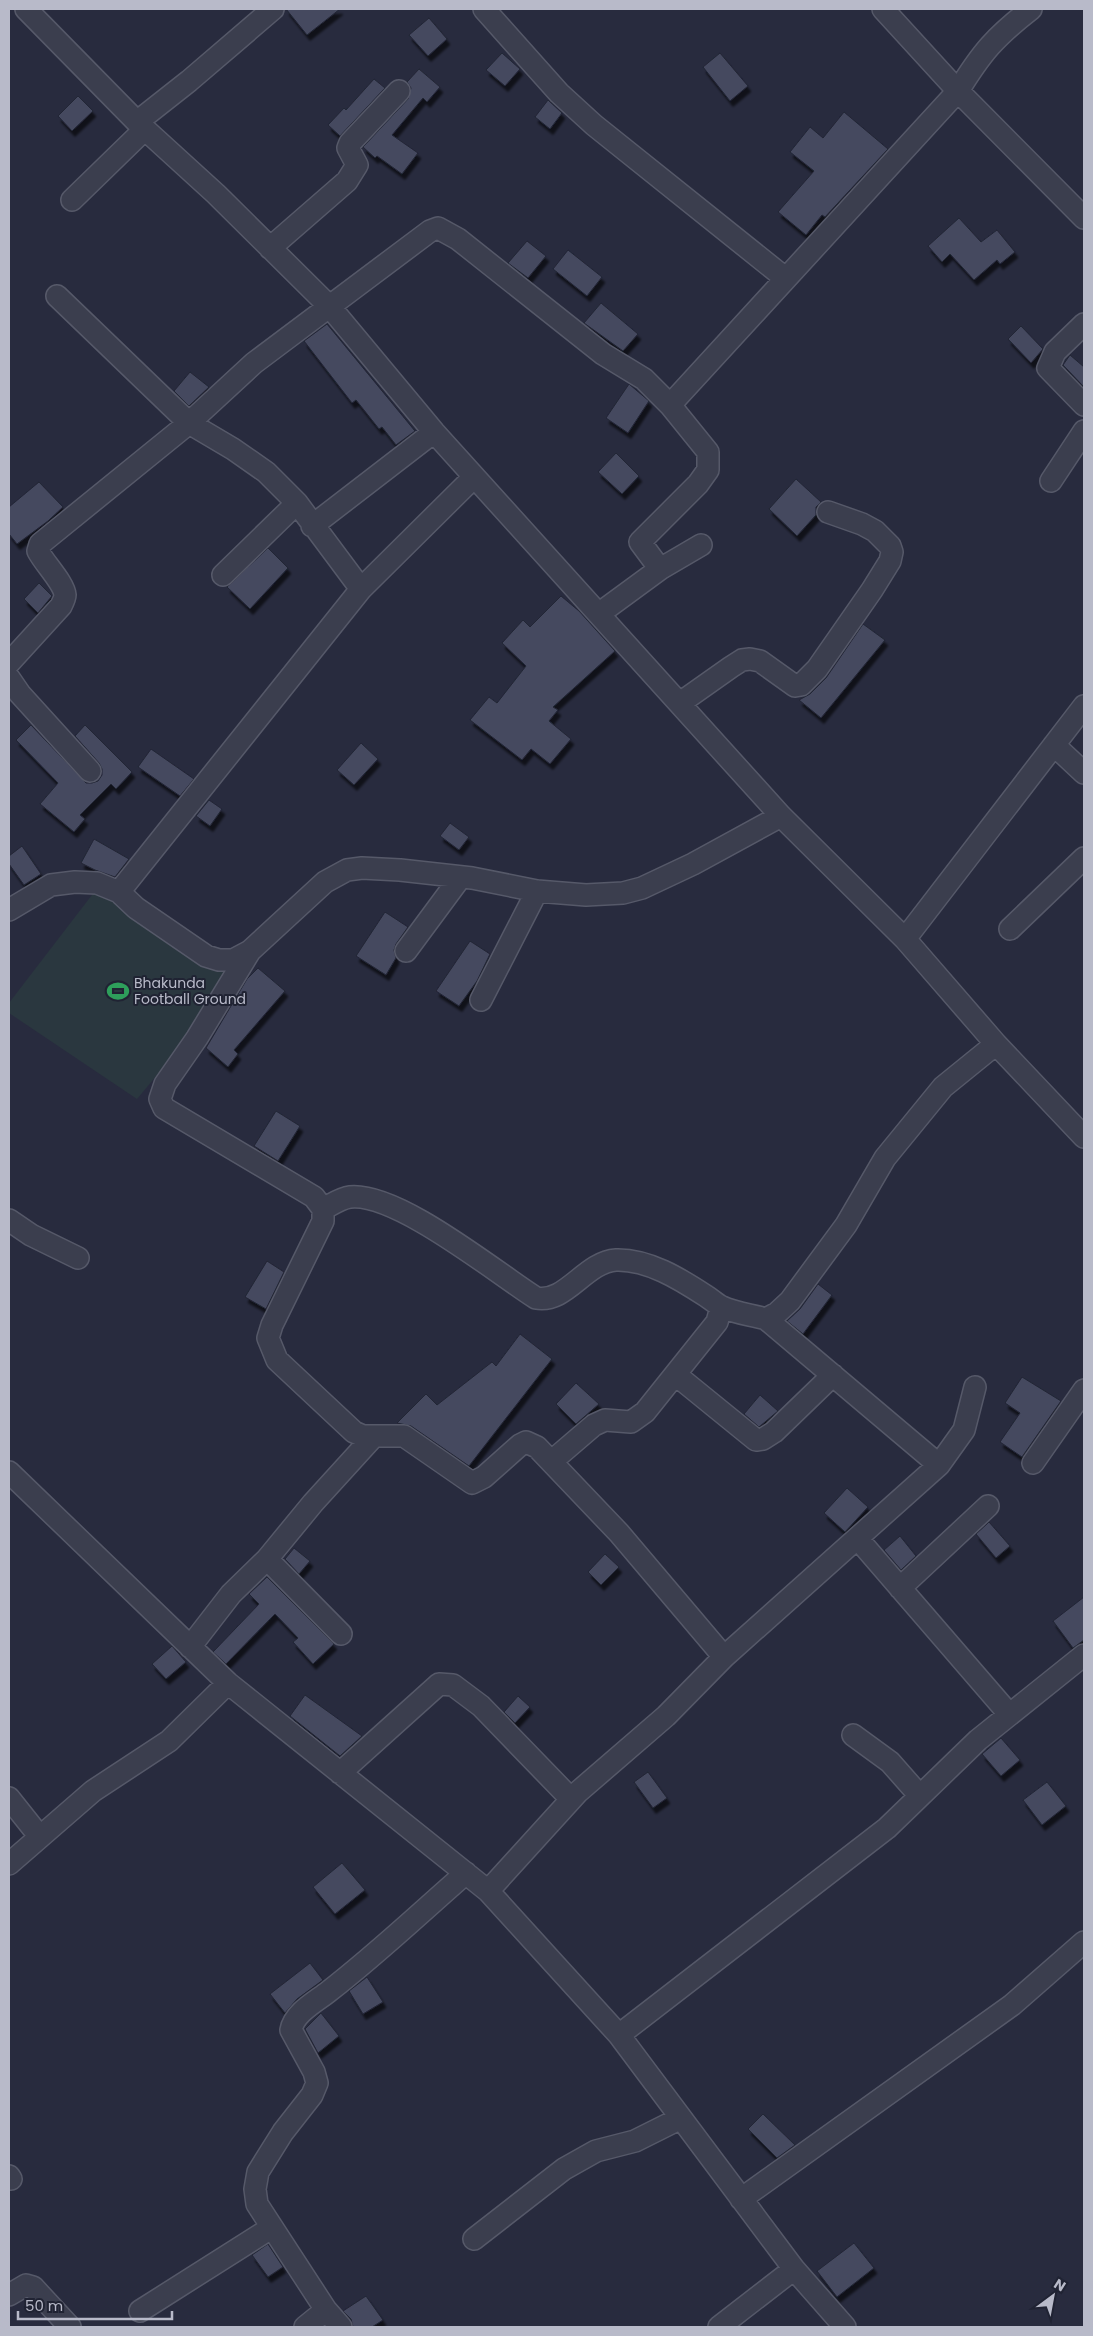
<svg xmlns="http://www.w3.org/2000/svg" width="1093" height="2336" font-family="Poppins,sans-serif">
	<style>
		.green { fill: #2a373f }
		.building { fill: #44485e; stroke: #222535; filter: url(#shadow) }
		.lines { fill: none; stroke-linecap: round; stroke-linejoin: round }
		.minor-casing { stroke: #565969; stroke-width: 24 }
		.minor { stroke: #3b3e4e; stroke-width: 21 }
		.labels { text-anchor: middle; dominant-baseline: central; stroke-width: 4; stroke-linejoin: round; paint-order: stroke }
		.poi-label { font-size: 14px; fill: #b8bac9; stroke: #202333; text-anchor: start }
	</style>
	<defs>
		<filter id="shadow"><feDropShadow dx="3" dy="5.5" stdDeviation="1" flood-color="#0009"/></filter>
	</defs>
	<rect width="100%" height="100%" fill="#282b3e"/>
	<path class="green" d="M95 891 133 912 209 946 226 971 192 1033 137 1099 9 1013V1003Z"/>
	<path class="building" d="M286 9H340L307 35Z
		M429 18 447 39 428 56 409 35Z
		M502 53 520 69 505 86 486 70Z
		M720 53 748 86 730 101 703 67Z
		M419 69 440 87 427 102 423 98 392 135 418 153 402 174 377 156 375 158 363 147 408 99 411 88 407 82Z
		M374 79 385 88 340 136 328 125 344 108 346 110Z
		M78 96 93 111 72 131 58 116Z
		M548 100 562 113 550 129 535 117Z
		M844 112 888 149 825 217 822 215 806 235 778 212 814 171 790 152 810 127 823 138Z
		M959 218 981 242 997 230 1015 252 1000 264 997 260 974 280 950 254 942 262 928 246Z
		M527 241 546 256 528 278 508 263Z
		M568 250 602 277 587 296 553 269Z
		M601 303 638 334 623 351 584 323Z
		M327 324 415 431 396 445 382 427 379 429 356 400 352 403 304 341Z
		M1021 326 1043 349 1031 363 1008 339Z
		M1070 355 1084 367V387L1063 365Z
		M190 372 209 387 189 406 174 391Z
		M629 384 649 401 628 433 606 418Z
		M616 453 639 476 622 494 598 472Z
		M796 479 821 502 816 507V515L797 536 769 509Z
		M39 482 63 507 48 521 17 544 9 534V507Z
		M268 548 288 568 250 609 227 587Z
		M39 583 52 596 38 613 24 599Z
		M561 596 579 611 615 651 553 707 558 710 549 721 571 739 550 764 531 749 522 760 470 720 489 697 497 703 526 666 502 643 523 620 530 627Z
		M863 624 885 640 821 718 799 700 810 694 826 678Z
		M31 725 86 783H92L98 781 102 775V769L99 763 75 736 85 725 132 772 116 789 111 784 80 815 85 819 74 832 40 804 58 783 16 740Z
		M361 743 378 759 354 785 337 770Z
		M151 749 194 779 180 796 138 767Z
		M209 800 222 809 210 826 196 816Z
		M450 823 469 837 459 850 440 836Z
		M94 839 129 859 115 877 95 870 81 863Z
		M22 846 41 874 24 885 9 864V856Z
		M385 912 408 927 396 944 394 950 396 958 386 975 356 956Z
		M470 941 490 954 477 981 459 1006 436 991Z
		M258 968 285 991 234 1050 238 1054 228 1067 206 1048 247 979Z
		M276 1111 300 1126 278 1161 254 1146Z
		M267 1261 284 1272 266 1309 245 1297Z
		M818 1284 832 1295 803 1334 787 1321 800 1309Z
		M520 1334 552 1359 469 1466 411 1426 397 1423 426 1394 437 1405 492 1362 496 1366Z
		M1022 1377 1061 1401 1022 1457 1000 1442 1020 1413 1005 1403Z
		M576 1383 599 1404 576 1424 556 1404Z
		M760 1395 778 1411 759 1427 744 1414Z
		M847 1488 868 1507 845 1532 824 1513Z
		M989 1522 1010 1546 996 1558 976 1534Z
		M900 1536 916 1556 901 1570 884 1550Z
		M294 1548 310 1561 299 1574 285 1559Z
		M605 1554 619 1567 601 1585 588 1572Z
		M267 1577 334 1644 313 1664 293 1642 298 1638 275 1614 226 1664 213 1652 259 1604 249 1594Z
		M1084 1597V1640L1073 1648 1053 1621Z
		M172 1646 186 1662 166 1679 152 1664Z
		M305 1695 362 1736 340 1756 290 1716Z
		M518 1696 530 1707 515 1723 504 1712Z
		M1001 1738 1020 1760 1001 1776 982 1754Z
		M648 1772 667 1798 653 1808 634 1782Z
		M1047 1782 1066 1806 1042 1825 1023 1800Z
		M342 1863 365 1890 335 1914 313 1887Z
		M310 1963 323 1980 297 1999 285 2013 270 1994Z
		M367 1977 383 2002 363 2014 349 1991Z
		M321 2013 339 2036 318 2053 305 2029Z
		M763 2114 795 2145 777 2158 748 2129Z
		M854 2243 874 2268 837 2297 817 2271Z
		M268 2244 283 2267 268 2277 252 2255Z
		M366 2296 383 2320 372 2327H353L351 2319 343 2311Z"/>
	<g class="lines">
		<g class="minor-casing">
			<path id="minor" d="M26 9 137 122 216 194 330 307 434 432 781 816 905 939 996 1044 1084 1137
				M484 9 559 93 594 125 785 278
				M883 9 958 91 1084 218
				M137 122 189 81 273 9
				M72 200 145 129
				M270 248 347 181 357 165 348 148 350 143 399 91
				M57 296 189 423 233 449 266 472 297 503 361 589
				M1084 324 1055 352 1048 368 1084 405
				M670 405 958 91C982 52 995 37 1031 9
				M1051 481 1084 431
				M312 526 434 432
				M660 569 701 545
				M223 575 297 503
				M9 663 61 606C63 602 65 598 65 595 64 583 44 563 38 551L40 544 189 423 254 363 430 231 438 228 458 239 603 354 644 379 670 405 708 452V470L698 484 640 542 660 569 600 613
				M9 678 20 694 90 771
				M680 703 731 667 742 660 750 659 760 661 795 686 801 685 817 669 872 590 890 561 892 552 890 546 875 531 862 524 828 512
				M1054 745 1084 773
				M119 892 361 589 474 477
				M9 910 51 885 75 882 97 883 119 892 136 908 206 956 219 960H233L250 951 325 882 347 870 362 868 400 870 472 878 537 891 586 895 623 893 642 888 693 864 781 816
				M1010 929 1084 858
				M905 939 1084 706
				M250 951 197 1038 165 1084 160 1099 164 1108 314 1197 323 1209V1221L272 1325 268 1338 277 1360 354 1432 363 1436H404L472 1483 484 1477 520 1445 526 1442 537 1447 619 1533 724 1657
				M406 951 460 878
				M481 1000 537 891
				M323 1209C331 1205 341 1198 350 1197 397 1192 495 1272 536 1298 566 1304 585 1262 616 1260 648 1259 680 1279 706 1296 711 1299 716 1304 722 1307 735 1313 752 1315 766 1319L777 1313 790 1301 846 1225 885 1158 943 1087 996 1044
				M9 1220 31 1235 78 1258
				M766 1319 939 1465
				M676 1375 756 1440 763 1439 774 1432 833 1375
				M552 1461 594 1425 605 1420 631 1422 645 1412 717 1322 721 1307
				M1033 1463 1084 1390
				M9 1472 228 1683 488 1891 619 2035 794 2269 845 2327
				M858 1539 1009 1714
				M267 1559 341 1634
				M900 1588 988 1506
				M190 1647 231 1594 267 1559 313 1503 374 1436
				M853 1735 890 1762 920 1796
				M340 1773 439 1684 453 1685 481 1706 571 1799
				M9 1798 40 1837
				M9 1864 93 1791 169 1741 228 1683
				M488 1891 578 1792 666 1716 724 1657 939 1465 964 1430 975 1387
				M619 2035 887 1828 978 1740 1084 1655
				M9 2176 11 2179
				M741 2199 1012 2005 1084 1942
				M474 2239 564 2169 596 2151 635 2141 681 2118
				M9 2295 26 2285 33 2287 70 2327
				M140 2311 271 2228
				M305 2327 326 2310
				M341 2327 326 2310 257 2204 255 2189 258 2172 283 2132 312 2095 317 2083 314 2072 291 2030C294 2013 315 2002 328 1992 376 1955 420 1913 466 1873
				M719 2327 794 2269"/>
		</g>
		<use href="#minor" class="minor"/>
	</g>
	<defs>
		<g id="stadium-bare" transform="scale(1.725)"><path d="M0-5a6.5 5 0 1 0 0 10a6.5 5 0 1 0 0-10ZM-3.5-1.8h7v3.6h-7Z" fill="#2e9e5b" stroke="#202333" stroke-width="2.5" paint-order="stroke"/></g>
	</defs>
	<g fill-rule="evenodd">
		<use href="#stadium-bare" x="118" y="991"/>
	</g>
	<g class="labels">
		<g class="poi-label">
			<text x="134" y="983">Bhakunda<tspan x="134" dy="16">Football Ground</tspan></text>
		</g>
	</g>
	<rect width="1093" height="2336" fill="none" stroke="#b8bac9" stroke-width="20"/>
	<g transform="translate(1053 2296) rotate(32)" stroke="#202333" stroke-width="4" paint-order="stroke">
	<path d="M0-4L9 19L0 12L-9 19Z" fill="#b8bac9"/>
	<text y="-8" font-size="14" font-weight="bold" text-anchor="middle" fill="#b8bac9">N</text>
	</g>
	<path d="M18 2311v8h154v-8" fill="none" stroke="#b8bac9" stroke-width="2.5"/>
	<text x="25" y="2311" font-size="15" fill="#b8bac9" stroke="#202333" stroke-width="4" paint-order="stroke">50 m</text>
</svg>
